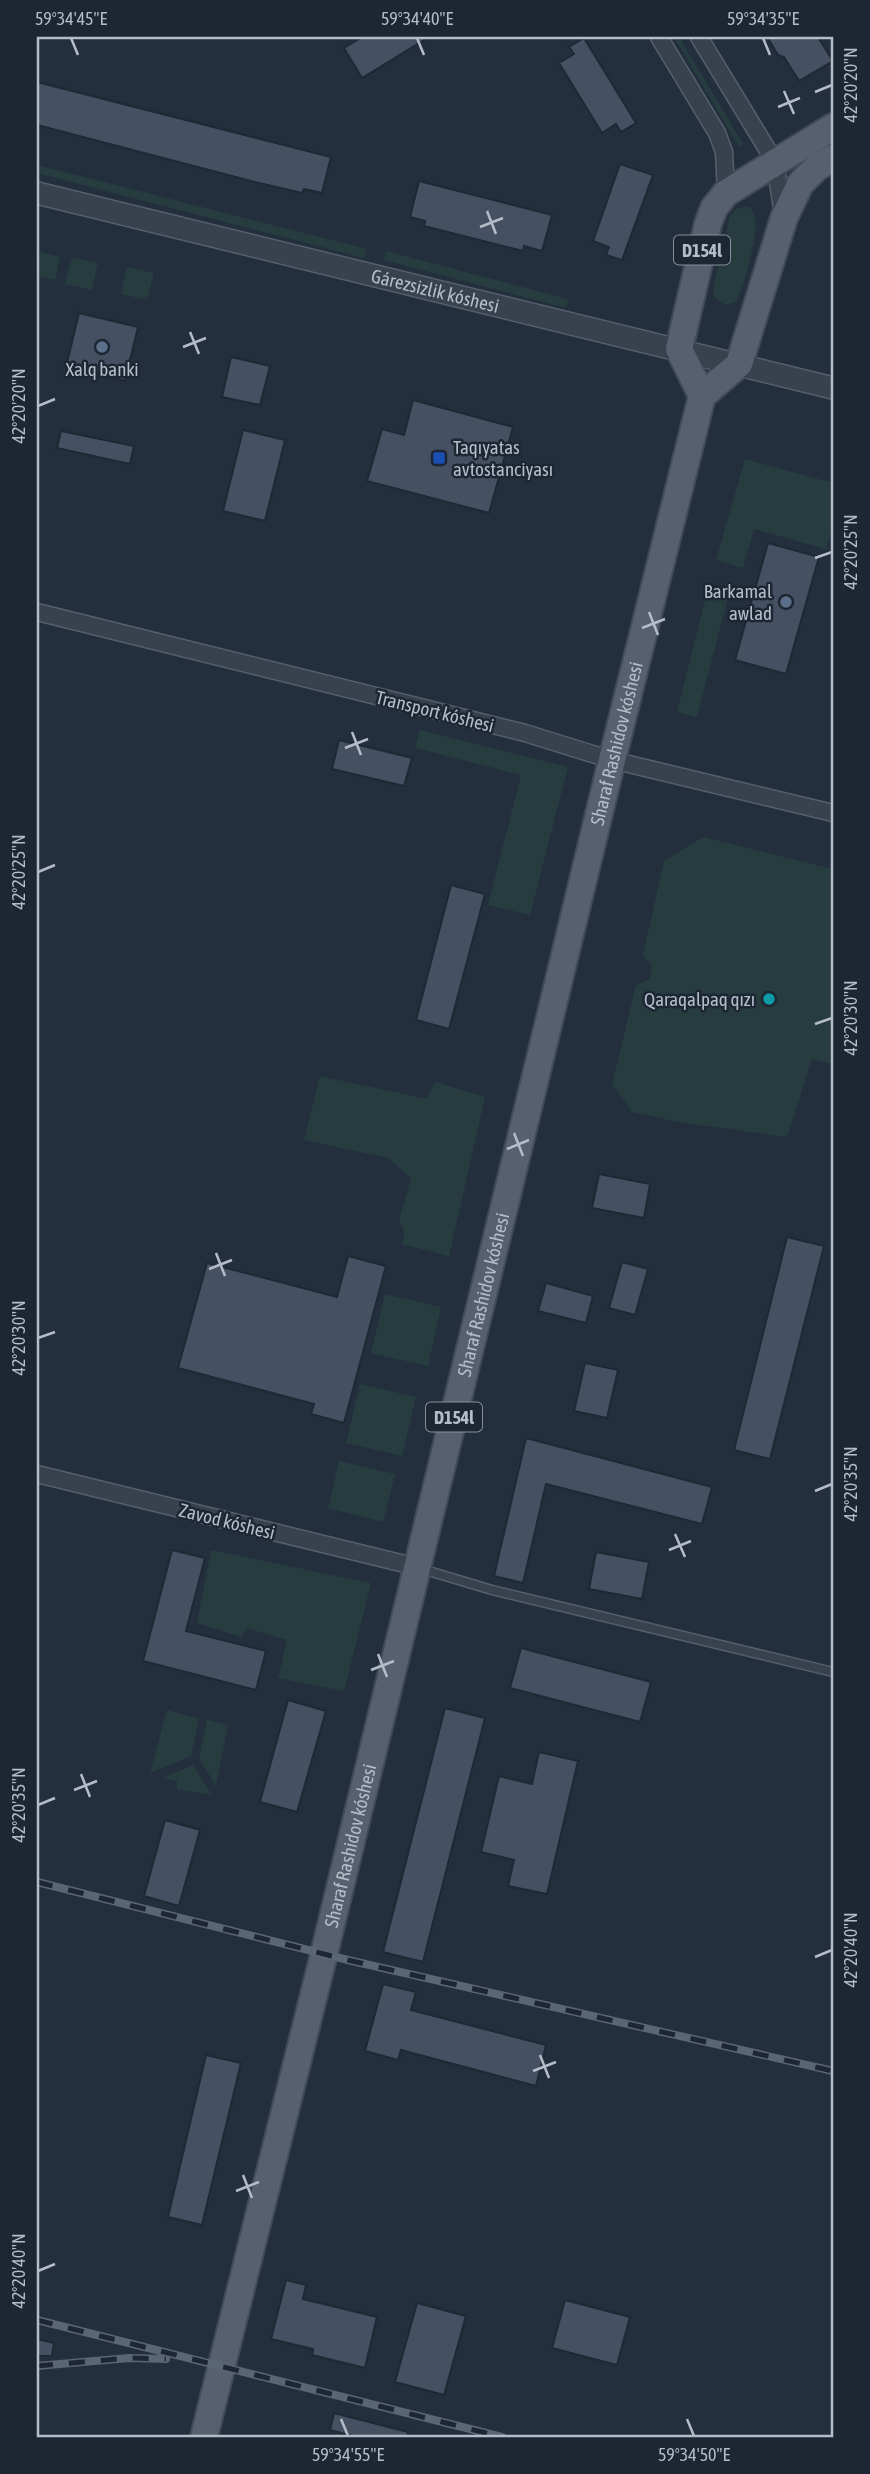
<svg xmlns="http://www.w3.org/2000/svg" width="870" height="2474" font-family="'Asap Condensed',sans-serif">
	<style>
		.green { fill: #263c3f }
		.building { fill: #455162; stroke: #1f2835; stroke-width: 2 }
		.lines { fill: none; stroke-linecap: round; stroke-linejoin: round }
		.service-casing { stroke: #565f6c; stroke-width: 11 }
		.minor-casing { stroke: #565f6c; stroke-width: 19 }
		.tertiary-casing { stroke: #565f6c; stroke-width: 24 }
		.primary-casing { stroke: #414a57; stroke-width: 30 }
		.service { stroke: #38414e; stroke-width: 8 }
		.minor { stroke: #38414e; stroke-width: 16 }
		.tertiary { stroke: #38414e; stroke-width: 21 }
		.primary { stroke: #56606e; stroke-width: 26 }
		.rail-casing { stroke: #5a6575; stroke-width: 8 }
		.rail { stroke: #1d2633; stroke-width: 5; stroke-dasharray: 16; stroke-linecap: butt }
		.ticks { fill: none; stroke: #b4bcc9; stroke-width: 2.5 }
		.service-dot { fill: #5c6f8a; stroke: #1d2633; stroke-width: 2.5 }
		.transit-dot { fill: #1a4fb4; stroke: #1d2633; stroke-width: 2.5 }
		.culture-dot { fill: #0f9aa8; stroke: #1d2633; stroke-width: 2.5 }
		.labels { text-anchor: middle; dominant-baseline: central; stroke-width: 5; stroke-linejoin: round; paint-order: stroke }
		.shield { fill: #1d2633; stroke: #878f9c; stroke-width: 2 }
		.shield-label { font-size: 18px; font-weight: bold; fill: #b4bcc9 }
		.street-label { font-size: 19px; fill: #b4bcc9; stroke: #1d2633 }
		.poi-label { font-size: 19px; fill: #b4bcc9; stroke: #1d2633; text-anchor: end }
		.neatline { fill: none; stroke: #b4bcc9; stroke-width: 2.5 }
		.ticks-label { font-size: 18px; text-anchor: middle; fill: #b4bcc9 }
	</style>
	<rect width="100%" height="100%" fill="#242f3e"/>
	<path class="green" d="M674 37H679L743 144 739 147Z
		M37 165 367 249 364 258 37 173Z
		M748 206C767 218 744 278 739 297L736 302 725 305 714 297 713 288 730 216 736 209Z
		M37 251 60 257 55 280 37 276Z
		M386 251 568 299 566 308 384 260Z
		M72 257 98 263 92 290 65 284Z
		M127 267 154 273 147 300 121 294Z
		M745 459 833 483V525L826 549 754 529 743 568 716 560Z
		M708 589 729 594 697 717 677 712Z
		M420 730 568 767 530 915 488 905 521 775 415 748Z
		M703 837 833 869V1064L812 1059 787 1137 678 1122 632 1112 612 1084 636 985 649 979 652 967 643 955 664 861Z
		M320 1076 427 1099 435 1082 485 1097 449 1256 402 1244 405 1234 399 1220 411 1178 388 1158 304 1140Z
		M385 1294 441 1307 428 1366 371 1353Z
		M360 1384 416 1397 402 1456 346 1443Z
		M339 1461 395 1474 383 1522 328 1508Z
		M211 1550 371 1583 344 1691 278 1678 287 1640 246 1628 242 1637 197 1623Z
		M167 1710 199 1719 191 1756 150 1773Z
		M207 1720 228 1725 216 1785 199 1759Z
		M193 1765 212 1795 177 1789V1781L163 1778Z"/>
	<path class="building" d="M362 37H429L362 78 344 48Z
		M767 37H818L833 61 799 81 784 57 778 55Z
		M584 38 636 123 621 132 616 124 602 133 559 63 574 54 569 47Z
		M37 82 331 157 322 193 304 189 302 193 259 183 37 125Z
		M620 164 653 175 622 260 606 255 609 247 593 241Z
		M419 181 552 215 542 251 524 246 523 251 424 226 425 221 410 217Z
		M79 313 138 327 125 381 66 367Z
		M231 357 270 366 260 405 222 397Z
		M413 400 513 427 489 513 367 481 382 429 404 435Z
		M243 430 285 440 265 521 223 511Z
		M61 431 134 446 130 464 57 448Z
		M768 543 819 557 786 674 735 660Z
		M339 740 412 758 404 786 332 769Z
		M451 885 485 894 449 1029 416 1020Z
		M599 1174 650 1184 644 1218 592 1208Z
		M787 1237 824 1246 770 1459 734 1450Z
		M348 1256 386 1266 344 1423 311 1414 314 1404 178 1368 207 1263 337 1297Z
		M622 1262 648 1269 635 1315 609 1308Z
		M546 1283 593 1296 586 1323 538 1311Z
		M585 1363 618 1370 607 1418 574 1411Z
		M526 1438 712 1487 702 1524 546 1484 523 1583 494 1576Z
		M172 1550 205 1558 186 1631 266 1651 256 1690 143 1661Z
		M596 1552 649 1562 642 1599 589 1589Z
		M521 1648 651 1682 640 1722 510 1688Z
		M288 1700 326 1711 297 1812 260 1802Z
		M445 1708 485 1718 423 1962 383 1952Z
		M539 1752 578 1761 547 1894 508 1886 514 1860 481 1852 499 1776 532 1784Z
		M165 1820 200 1830 179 1906 144 1896Z
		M383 1984 416 1992 411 2010 546 2045 536 2086 401 2050 398 2060 365 2051Z
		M206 2055 241 2063 202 2225 168 2217Z
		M286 2280 306 2285 303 2299 377 2317 365 2368 312 2355 313 2349 271 2339Z
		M565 2300 630 2317 617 2365 552 2348Z
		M417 2303 466 2316 444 2395 395 2382Z
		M37 2339 54 2343 52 2356H37Z
		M334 2413 408 2432V2437H356L330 2430Z"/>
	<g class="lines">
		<g class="service-casing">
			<path id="service" d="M422 1569 492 1590 833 1672"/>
		</g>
		<g class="minor-casing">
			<path id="minor" d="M659 37 717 133 724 152 726 193
				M699 37 775 162 783 215
				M37 612 525 733 612 760 833 813
				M37 1474 417 1567"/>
		</g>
		<g class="tertiary-casing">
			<g id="tertiary">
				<path id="s1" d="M37 193 833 388"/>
			</g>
		</g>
		<g class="primary-casing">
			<g id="primary">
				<path d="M702 396 679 349 708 224 714 208 726 193 833 127"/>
				<path d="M702 396 739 364 784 218 800 184 817 167 833 158"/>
				<path id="s2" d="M204 2437 324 1954 612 760 702 396"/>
			</g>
		</g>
		<use href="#service" class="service"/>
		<use href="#minor" class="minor"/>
		<use href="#tertiary" class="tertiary"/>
		<use href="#primary" class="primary"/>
		<g class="rail-casing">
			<path id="rail" d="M37 1882 352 1961 833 2071
				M37 2320 502 2437
				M37 2366 129 2358 166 2359"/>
		</g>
		<use href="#rail" class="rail"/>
	</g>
	<path class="ticks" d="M71 38 78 55M417 38 424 55M763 38 770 55M784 91 794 114M815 92 832 85M778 107 800 98M487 211 496 234M480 227 503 218M190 332 199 354M183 347 206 338M38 406 55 399M815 558 832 552M649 612 658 635M642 628 665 619M352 732 361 755M345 748 368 739M38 872 55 865M815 1024 832 1018M514 1133 523 1156M507 1149 529 1140M216 1253 225 1276M209 1269 232 1260M38 1338 55 1332M815 1491 832 1484M675 1534 685 1557M669 1550 691 1541M378 1654 387 1677M371 1670 394 1661M81 1774 90 1797M74 1790 97 1781M38 1805 55 1798M815 1957 832 1950M540 2055 549 2078M533 2071 556 2062M243 2175 252 2198M236 2191 259 2182M38 2271 55 2264M341 2419 348 2436M687 2419 694 2436"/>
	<g class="service-dot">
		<circle cx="102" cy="347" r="7"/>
		<circle cx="786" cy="602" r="7"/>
	</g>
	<rect class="transit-dot" x="432" y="451" width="14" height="14" rx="3.5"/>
	<circle class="culture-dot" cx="769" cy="999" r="7"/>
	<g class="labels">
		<g class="shield">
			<rect x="674" y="235.5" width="56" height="29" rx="5"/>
			<rect x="426" y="1402.5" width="56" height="29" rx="5"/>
		</g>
		<g class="shield-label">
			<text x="702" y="250">D154l</text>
			<text x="454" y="1417">D154l</text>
		</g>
		<g class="street-label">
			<text stroke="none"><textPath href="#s1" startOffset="410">Gárezsizlik kóshesi</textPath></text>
			<text transform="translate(435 711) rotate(14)">Transport kóshesi</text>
			<text stroke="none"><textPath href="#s2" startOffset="1743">Sharaf Rashidov kóshesi</textPath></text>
			<text stroke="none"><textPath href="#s2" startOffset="1176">Sharaf Rashidov kóshesi</textPath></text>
			<text transform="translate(227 1521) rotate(14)">Zavod kóshesi</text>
			<text stroke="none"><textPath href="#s2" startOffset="609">Sharaf Rashidov kóshesi</textPath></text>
		</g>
		<g class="poi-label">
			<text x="102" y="369" text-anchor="middle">Xalq banki</text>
			<text x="453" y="447" text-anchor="start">Taqıyatas<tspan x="453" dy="22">avtostanciyası</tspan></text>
			<text x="772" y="591">Barkamal<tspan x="772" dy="22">awlad</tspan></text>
			<text x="755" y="999">Qaraqalpaq qızı</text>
		</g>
	</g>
	<rect width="870" height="2474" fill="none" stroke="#1d2633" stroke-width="77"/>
	<rect x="38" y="38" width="794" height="2398" class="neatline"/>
	<g class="ticks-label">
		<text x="71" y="25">59°34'45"E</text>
		<text x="417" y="25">59°34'40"E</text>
		<text x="763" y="25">59°34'35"E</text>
		<text transform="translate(851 85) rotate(-90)" y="6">42°20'20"N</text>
		<text transform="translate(19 406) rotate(-90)" y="6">42°20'20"N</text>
		<text transform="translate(851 552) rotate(-90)" y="6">42°20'25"N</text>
		<text transform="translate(19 872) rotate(-90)" y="6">42°20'25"N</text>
		<text transform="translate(851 1018) rotate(-90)" y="6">42°20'30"N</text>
		<text transform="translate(19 1338) rotate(-90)" y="6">42°20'30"N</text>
		<text transform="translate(851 1484) rotate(-90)" y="6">42°20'35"N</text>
		<text transform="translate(19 1805) rotate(-90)" y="6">42°20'35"N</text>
		<text transform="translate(851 1950) rotate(-90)" y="6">42°20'40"N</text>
		<text transform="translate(19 2271) rotate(-90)" y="6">42°20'40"N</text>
		<text x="348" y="2461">59°34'55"E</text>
		<text x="694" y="2461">59°34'50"E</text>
	</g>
</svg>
